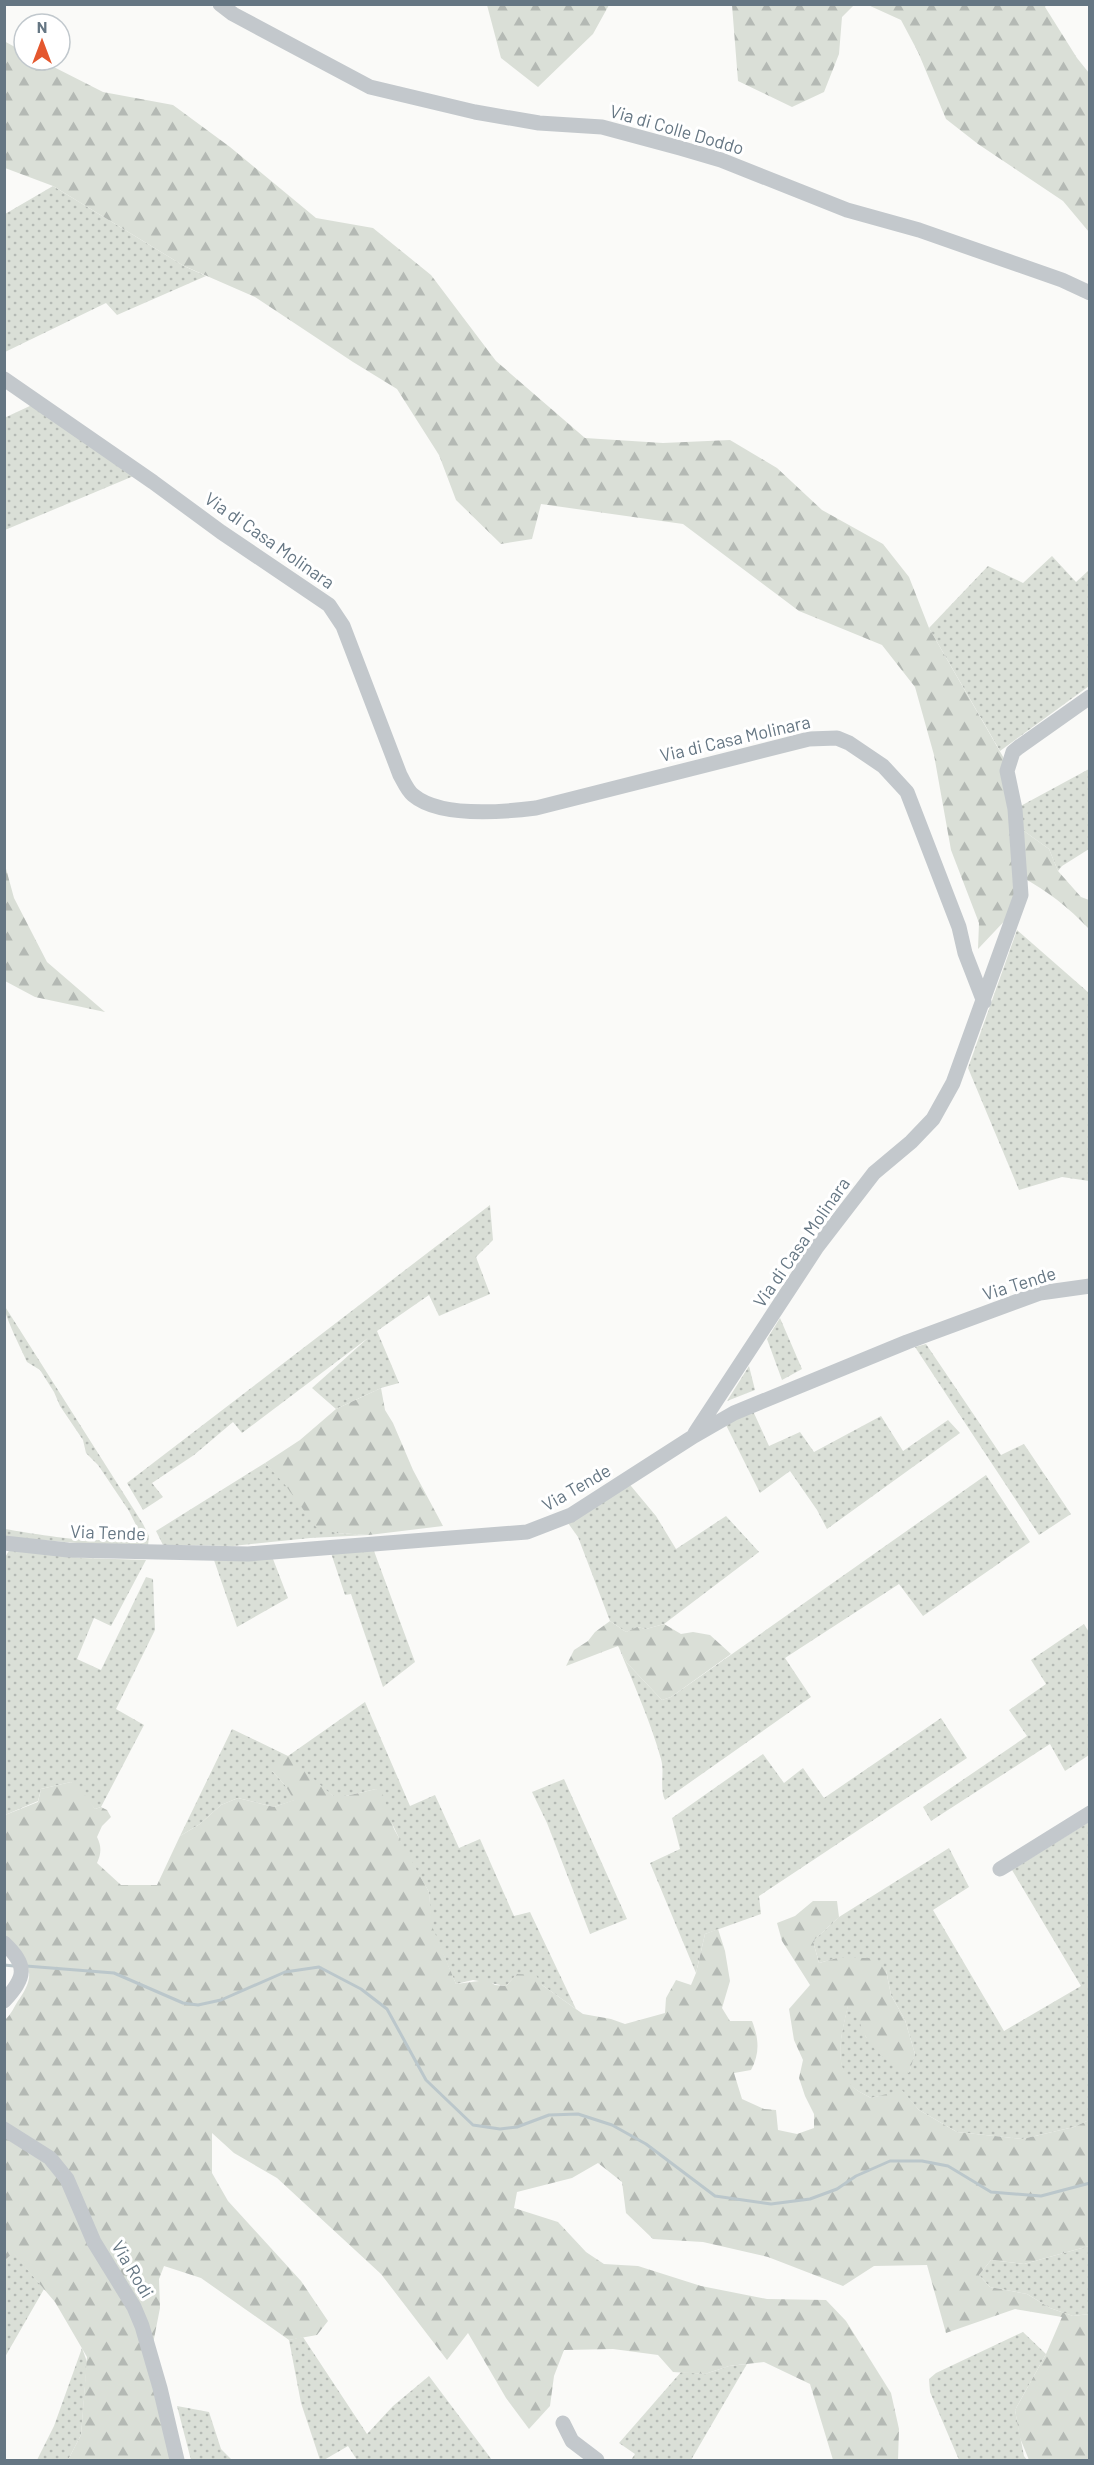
<svg xmlns="http://www.w3.org/2000/svg" width="1094" height="2465" font-family="Barlow,sans-serif">
	<style>
		.grass { fill: url(#grass-dots) }
		.forest { fill: url(#forest-firs) }
		.lines { fill: none; stroke-linecap: round; stroke-linejoin: round }
		.stream { stroke: #bbc7cb; stroke-width: 3 }
		.minor { stroke: #c3c8cc; stroke-width: 15 }
		.labels { text-anchor: middle; dominant-baseline: central; stroke-width: 6; stroke-linejoin: round; paint-order: stroke }
		.street-label { font-size: 18px; fill: #657683; stroke: #fff }
	</style>
	<defs>
		<pattern id="grass-dots" width="8" height="8" patternUnits="userSpaceOnUse" patternTransform="scale(1.5)"><rect width="8" height="8" fill="#dadfd7"/><path d="M2 2h.1M6 6h.1" fill="none" stroke="#b4b9b4" stroke-width="1.8" stroke-linecap="round"/></pattern>
		<pattern id="forest-firs" width="22" height="20" patternUnits="userSpaceOnUse" patternTransform="scale(1.5)"><rect width="22" height="20" fill="#dadfd7"/><path d="M5 1l3.5 6h-7zM16 11l3.5 6h-7z" fill="#b4b9b4"/></pattern>
	</defs>
	<rect width="100%" height="100%" fill="#fafaf8"/>
	<path class="grass" d="M53 186 184 266 206 276 117 315 106 303 5 352V214Z
		M32 405 136 475 5 530 4 418Z
		M1052 556 1076 582 1089 570V686L1000 751 929 628 988 566 1023 583Z
		M1089 769V849L1062 866 1058 871 1049 849 1017 826 1015 809Z
		M1017 930 1089 993V1181L1062 1177 1019 1190 968 1068Z
		M490 1205 493 1240 476 1257 490 1294 439 1316 429 1295 377 1331 399 1383 381 1388 336 1409 312 1388 368 1338 242 1433 233 1422 194 1455 152 1483 163 1497 143 1510 127 1483Z
		M4 1305 143 1524 149 1536 148 1546 137 1548 5 1537V1529C41 1535 106 1547 141 1535L129 1511 98 1465 86 1453 83 1440 60 1406 54 1392 40 1370 27 1362C21 1348 5 1318 4 1305Z
		M780 1318 802 1369 782 1380 767 1339Z
		M926 1344 1001 1455 1024 1444 1071 1514 1039 1535 915 1347Z
		M749 1366 755 1390 727 1401Z
		M753 1411 769 1446 800 1432 814 1452 881 1416 903 1451 948 1420 960 1433 827 1529 817 1510 790 1471 760 1493 726 1425Z
		M265 1463 336 1533 369 1535 310 1538 233 1546 163 1545 156 1531Z
		M986 1475 1030 1542 923 1616 899 1584 785 1658 811 1697 665 1800C659 1787 665 1772 661 1759 650 1720 633 1683 618 1645L627 1663 662 1700 671 1697Z
		M626 1480 656 1516 676 1549 726 1516 759 1552 664 1624 646 1629 637 1627 626 1632 610 1621 578 1537 568 1523Z
		M10 1549 83 1558 146 1560 111 1626 94 1618 77 1659 101 1670 146 1577 153 1579 155 1630 116 1709 144 1725 101 1807 95 1809 71 1782 41 1789 38 1801 5 1815 4 1559Z
		M374 1551 415 1662 383 1687 351 1594 345 1595 331 1553Z
		M273 1559 288 1598 237 1627 214 1560Z
		M1084 1624 1090 1634 1089 1755 1065 1771 1050 1744 931 1821 923 1807 1027 1736 1009 1710 1046 1684 1031 1660Z
		M365 1702 410 1806 435 1795 459 1848 480 1839 514 1916 530 1912 576 2009 542 1985 517 1974 506 1986 473 1980 456 1984 431 1926 429 1892 405 1851 376 1789 346 1796H333L314 1781 272 1771 285 1785 295 1800 274 1807 238 1798 221 1805 200 1824 180 1836 232 1729 288 1756Z
		M941 1718 967 1758 759 1896 761 1914 705 1934 696 1973 650 1863 680 1849 672 1818 763 1754 784 1783 803 1768 824 1798Z
		M564 1779 627 1919 590 1934 547 1823 532 1792Z
		M1089 1822V2120L1074 2127 1022 2139 957 2132 919 2110 902 2091 871 2098C864 2094 855 2090 850 2085 833 2060 842 2032 848 2005L857 2012 866 2037 909 2072 915 2054 905 2020 891 1995 886 1970 837 1958 819 1963 813 1941 839 1917 949 1848 969 1887 933 1910 1004 2031 1081 1986 1012 1870Z
		M1089 2246V2314L1073 2316 1050 2308 1027 2294 990 2287 979 2275 991 2260 1024 2264Z
		M13 2252 44 2289 5 2357V2260Z
		M1023 2332 1046 2354 1015 2410 1024 2456 1027 2460H959L930 2392 929 2379 936 2373Z
		M303 2337 367 2434 393 2406 429 2376 492 2460H357L348 2446 324 2460H320L301 2403 289 2340Z
		M82 2348 87 2362 81 2435 68 2460H37L54 2426Z
		M747 2364 691 2460H631L635 2454 619 2443 681 2372 705 2374 729 2366Z
		M177 2406 209 2412 221 2449 232 2460H191Z"/>
	<path class="forest" d="M487 5V4L609 5 593 34 538 87 501 58Z
		M732 5H854L842 17 839 54 824 92 792 107 738 81Z
		M868 5H1046L1045 7 1077 58 1089 73V232L1063 201 978 144 946 119 918 52 901 20Z
		M4 41 24 52V60H40L103 92 173 105 230 147 316 218 373 228 431 275 496 361 585 438 663 443 730 440 777 468 822 510 883 544 909 577 929 628 1006 762 1017 826 1049 849 1058 871 1081 897 1089 900V929C1069 908 1047 890 1021 877L1012 913 978 949 979 923 951 850 934 755 915 687 882 645 799 611 683 524 541 504 532 539 501 544 456 500 439 455 397 389 353 362 255 297 184 266 53 186 5 168Z
		M5 865 14 898 47 962 105 1012 35 997 5 981Z
		M381 1388 385 1410 393 1423 413 1470 443 1526 369 1535 336 1533 316 1527 286 1486 265 1463 300 1440 336 1409Z
		M610 1621 626 1632 637 1627 646 1629 664 1624 681 1634 693 1632 710 1635 731 1654 671 1697 662 1700 627 1663 618 1646 566 1666 574 1650 588 1641 595 1632Z
		M288 1756 333 1796H346L376 1789 383 1795 394 1829 429 1892 432 1926 456 1984 487 1980 495 1985 506 1986 517 1974 536 1975 542 1985 583 2014 611 2019 625 2024 665 2013 666 1998 676 1980 691 1985 696 1973 705 1934 718 1929 725 1951 730 1981 722 2008 730 2021H752C759 2039 760 2053 751 2070L734 2073 742 2099 764 2109 776 2110 778 2130 797 2134 814 2128V2114L805 2096 799 2078 803 2060 794 2040 789 2009 810 1985 782 1941 777 1923 795 1916 813 1901H837L839 1917 813 1941 819 1963 837 1958H873L886 1970 891 1995 905 2020 915 2054 909 2073C892 2066 876 2054 866 2037 859 2025 860 2015 848 2006 842 2033 833 2060 851 2085 855 2090 864 2094 871 2098L902 2090 919 2110 957 2132 1022 2139 1074 2127 1089 2120V2246L1024 2264 991 2260 979 2275 990 2287 1027 2294 1050 2308 1073 2316 1089 2314V2460H1029L1020 2438 1015 2410 1046 2354 1062 2317 1015 2309 946 2333 927 2265 874 2266 843 2286 768 2257 703 2242 653 2239 626 2213 622 2182 598 2163 572 2178 517 2192 514 2208 558 2222 586 2252 604 2264 638 2266 701 2286 767 2299 826 2300 846 2321 891 2393 899 2429 898 2460H833L810 2384 764 2362 729 2366 705 2374 673 2372 658 2355 613 2349 564 2350 554 2376 550 2406 529 2429 506 2398 468 2333 447 2360 381 2274 277 2178 234 2153 212 2133V2173L228 2201 301 2281 328 2321 317 2335 289 2340 201 2278 164 2266 159 2279 160 2308 151 2354 177 2460H68L81 2435 87 2357 55 2302 13 2253 5 2260 4 2021C12 2014 14 2006 20 1998 40 1969 24 1960 5 1938V1815L38 1802 41 1789 71 1782 78 1786 95 1809 101 1807 107 1810 111 1817 102 1826 97 1837C102 1847 101 1854 97 1863L121 1885H157L180 1836 200 1824 221 1805 238 1798 274 1807 294 1800 285 1785 272 1771 276 1760Z"/>
	<g class="lines">
		<path class="stream" d="M4 1965 14 1966
			M26 1966 114 1973 183 2003 198 2005 221 2000 285 1972 319 1967 361 1989 387 2009 426 2080 473 2125 500 2129 517 2127 549 2115 578 2114 612 2125 646 2144 715 2196 771 2204 810 2199 837 2189 856 2176 890 2161H922L948 2166 991 2192 1041 2196 1090 2183"/>
		<path class="minor" d="M220 4 233 14 370 87 475 112 539 123 602 127 680 148 721 160 847 210 919 230 1062 280 1090 293
			M4 379 153 482 221 532 329 605 343 626 400 775C404 782 407 790 413 795 440 818 504 812 536 808L809 739 837 738 849 743 883 766 907 792 959 927 965 953 984 1002
			M695 1433 817 1247 874 1173 911 1142 933 1119 953 1083 1021 895 1015 809 1007 771 1013 752 1019 747 1090 697
			M4 1543 68 1550 248 1554 527 1532 571 1515 694 1436 734 1413 907 1342 1040 1293 1090 1286
			M1000 1869 1090 1813
			M4 1943C28 1966 26 1977 4 2001
			M4 2129 50 2158 67 2179 94 2242 134 2307 142 2326 160 2388 177 2460
			M563 2423 572 2441 597 2460"/>
	</g>
	<g class="labels">
		<g class="street-label">
			<text transform="translate(677 129) rotate(16)">Via di Colle Doddo</text>
			<text transform="translate(270 540) rotate(35)">Via di Casa Molinara</text>
			<text transform="translate(735 738) rotate(-13)">Via di Casa Molinara</text>
			<text transform="translate(801 1242) rotate(-55)">Via di Casa Molinara</text>
			<text transform="translate(1019 1283) rotate(-17)">Via Tende</text>
			<text transform="translate(576 1487) rotate(-30)">Via Tende</text>
			<text transform="translate(108 1532) rotate(2)">Via Tende</text>
			<text transform="translate(133 2269) rotate(59)">Via Rodi</text>
		</g>
	</g>
	<rect width="1094" height="2465" fill="none" stroke="#657683" stroke-width="12"/>
	<g transform="translate(42 42)"><circle r="28" fill="#ffffff" stroke="#c1c8cd" stroke-width="1.5"/>
	<path d="M0-4.5L10 22L0 15L-10 22Z" fill="#e4572e"/>
	<text y="-9" font-size="16" font-weight="bold" text-anchor="middle" fill="#657683">N</text>
	</g>
</svg>
